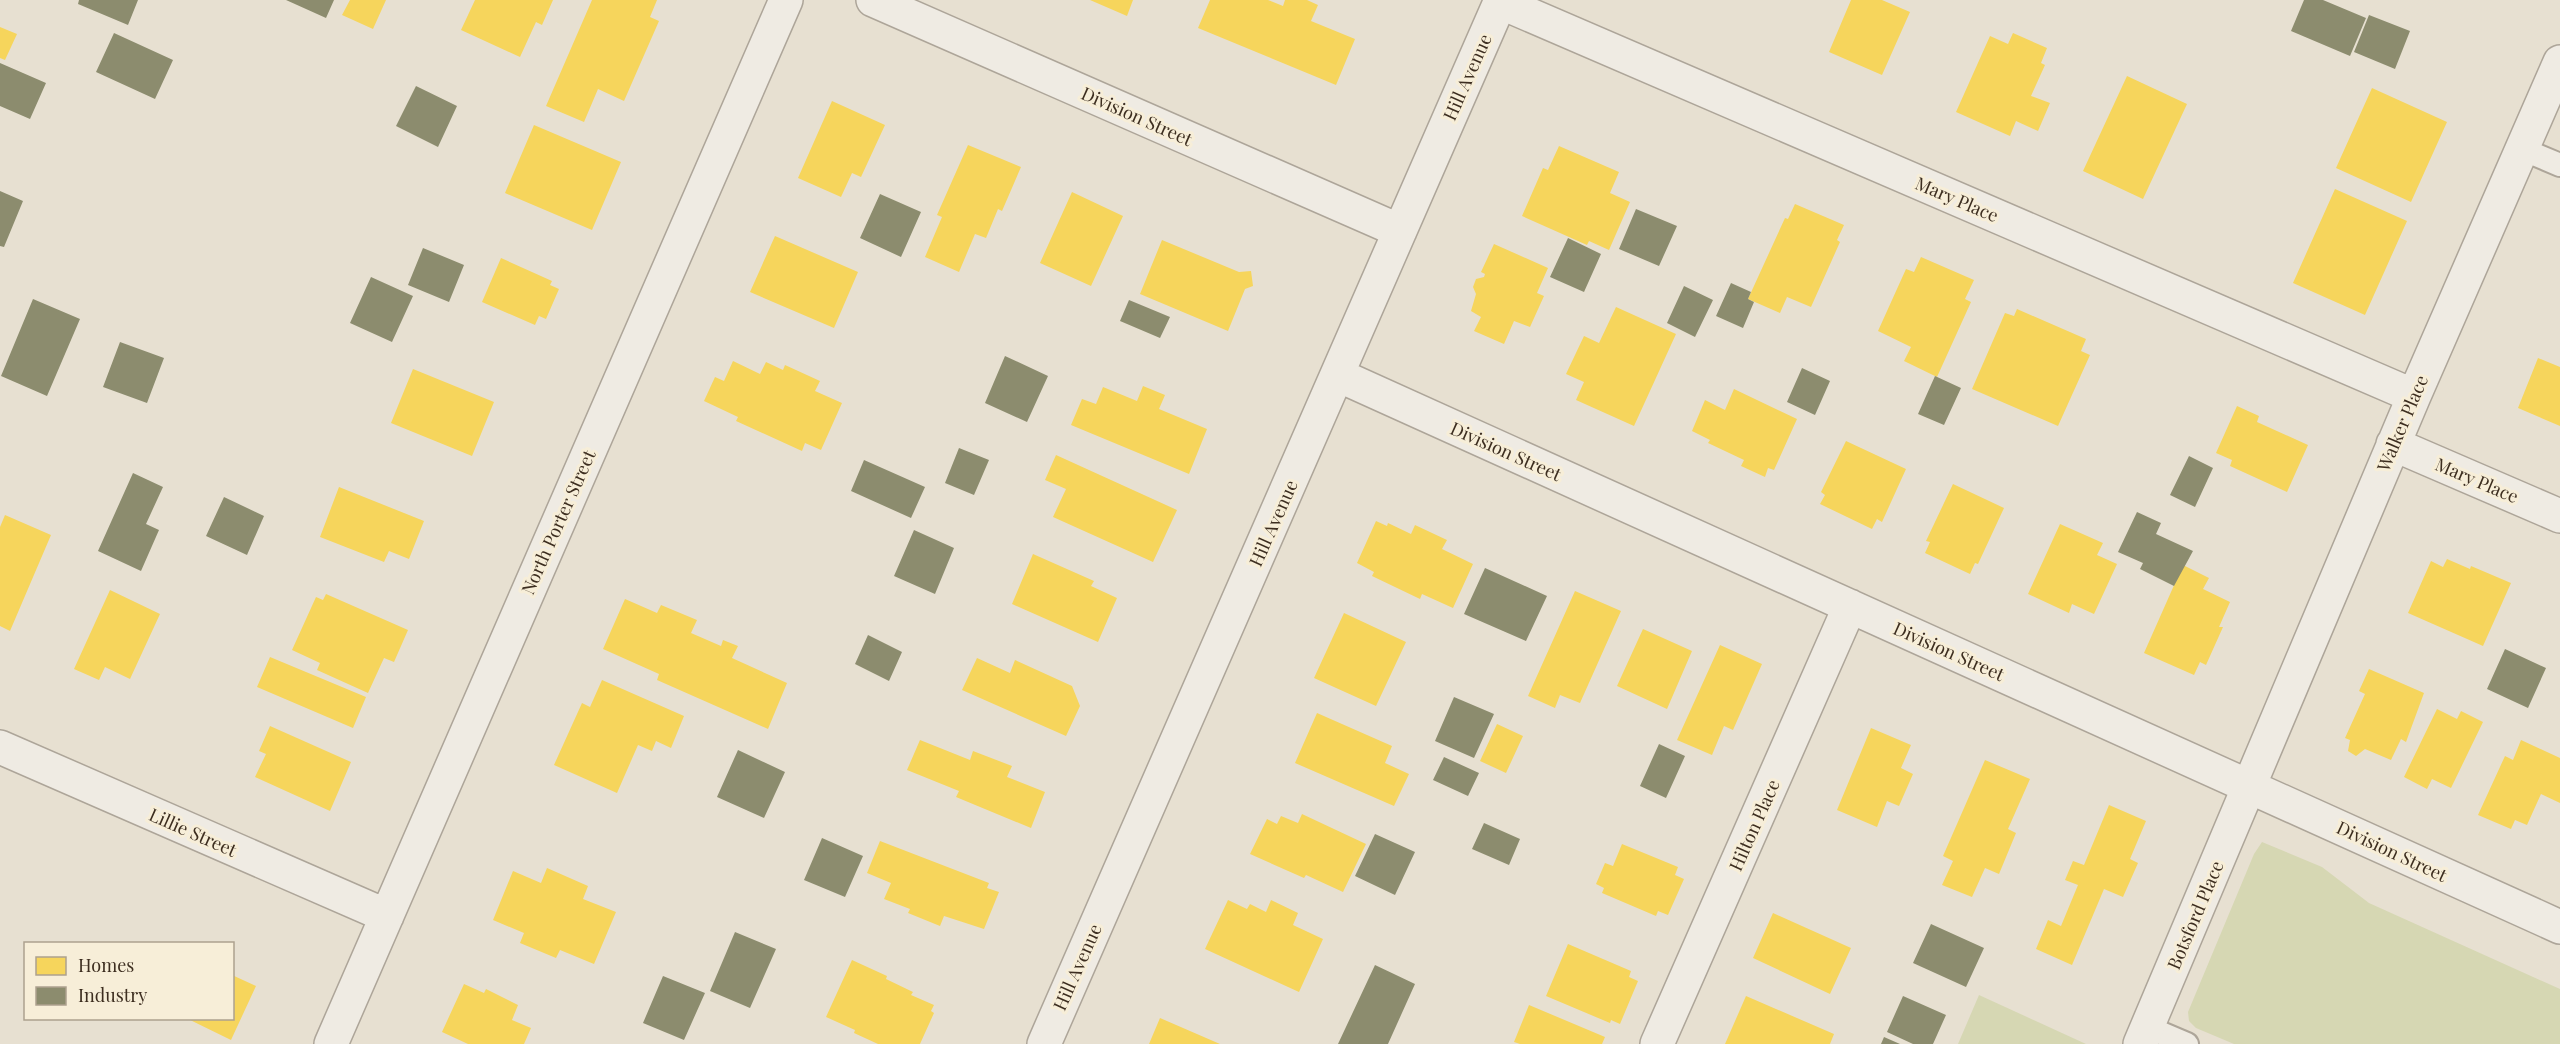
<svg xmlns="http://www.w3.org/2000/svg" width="2560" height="1044" font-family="'Playfair Display',serif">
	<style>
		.green { fill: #d6d7b3 }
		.homes { fill: #f6d55c }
		.industry { fill: #8c8c6e }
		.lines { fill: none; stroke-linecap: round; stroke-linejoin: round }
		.lane-casing { stroke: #ada599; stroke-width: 26 }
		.street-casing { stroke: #ada599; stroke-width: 36 }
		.lane { stroke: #efebe3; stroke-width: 22 }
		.street { stroke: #efebe3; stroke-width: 33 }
		.labels { text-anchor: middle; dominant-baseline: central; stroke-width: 6; stroke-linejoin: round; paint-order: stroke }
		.street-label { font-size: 18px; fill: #3d2e20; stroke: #f7eed8 }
	</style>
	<rect width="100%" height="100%" fill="#e7e0d1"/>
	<path class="green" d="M2262 842 2322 867 2369 903 2560 989V1044H2234L2196 1028 2189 1021 2188 1012 2254 854Z
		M1979 995 2086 1044H1958Z"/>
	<path class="homes" d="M350 0H386L373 29 342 15Z
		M475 0H553L542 25 536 22 520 57 461 30Z
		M592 0H657L650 17 659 21 624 101 598 89 584 122 546 106Z
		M1090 0H1133L1127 16Z
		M1210 0H1268L1283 6 1285 0H1307L1318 5 1311 21 1355 39 1336 85 1198 28Z
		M1851 0H1882L1910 12 1882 75 1829 52Z
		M0 27 17 34 5 60 0 58Z
		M2013 33 2047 48 2041 63 2045 65 2031 96 2050 103 2038 131 2016 121 2010 136 1956 112 1990 36 2008 44Z
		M2127 76 2187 104 2143 199 2083 171Z
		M2372 88 2447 122 2411 202 2336 168Z
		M832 101 885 125 861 177 852 173 841 197 798 178Z
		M534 125 621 162 592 230 505 193Z
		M968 145 1021 167 1002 211 998 209 986 238 975 234 959 272 925 257 942 217 937 215Z
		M1559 146 1619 172 1610 193 1630 202 1609 250 1589 241 1587 245 1522 216 1543 168 1548 170Z
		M2335 189 2407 221 2365 315 2293 283Z
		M1072 192 1123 216 1091 286 1040 263Z
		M1795 204 1844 225 1837 240 1840 242 1811 307 1787 297 1780 313 1748 299 1785 218 1788 219Z
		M775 236 858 272 834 328 750 292Z
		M1162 240 1239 272 1251 271 1253 286 1245 289 1228 331 1140 294Z
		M1494 244 1548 268 1537 293 1544 296 1530 327 1514 321 1504 344 1474 331 1481 317 1471 311 1476 294 1473 287 1476 279 1484 277 1485 274 1481 272Z
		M1921 257 1974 280 1965 299 1971 302 1937 377 1904 361 1911 347 1878 331 1906 269 1914 272Z
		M501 258 552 281 550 285 559 289 546 319 539 316 535 325 482 302Z
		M1616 307 1676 334 1634 426 1576 400 1584 382 1566 374 1584 336 1599 343Z
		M2017 309 2086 339 2081 351 2090 355 2058 426 1972 389 2005 313 2014 316Z
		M2538 358 2560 367V426L2518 408Z
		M733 361 760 374 766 362 783 370 785 365 820 381 815 391 842 403 821 450 805 443 802 451 736 421 738 417 704 401 715 377 724 381Z
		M413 369 494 402 472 456 391 423Z
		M1143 386 1165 395 1159 409 1207 429 1189 474 1071 425 1082 399 1096 404 1103 387 1137 401Z
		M1734 389 1797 419 1774 470 1768 468 1765 477 1741 466 1744 460 1708 443 1710 440 1692 431 1705 400 1725 410Z
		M2237 406 2259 416 2257 422 2308 445 2287 492 2230 466 2232 460 2216 453Z
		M1846 441 1906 469 1882 522 1877 519 1872 529 1820 504 1825 495 1821 492Z
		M1056 455 1177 510 1153 562 1053 517 1066 489 1045 480Z
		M1953 484 2004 508 1978 564 1975 563 1970 574 1925 553 1930 542 1926 541Z
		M339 487 424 521 409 559 389 551 384 562 320 537Z
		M5 515 51 535 10 631 0 626V527Z
		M1376 521 1387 526 1388 523 1411 534 1415 525 1447 540 1442 549 1473 564 1453 608 1422 594 1420 599 1372 576 1374 572 1357 563Z
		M2060 524 2103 543 2097 555 2117 564 2094 614 2072 604 2069 613 2028 594Z
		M1033 554 1094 581 1091 586 1117 598 1098 642 1012 604Z
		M2447 559 2470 569 2471 566 2511 583 2483 646 2408 613 2431 561 2443 567Z
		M2183 565 2209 578 2203 589 2230 602 2219 627H2223L2206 665 2200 662 2194 675 2144 653Z
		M110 590 160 614 130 679 105 667 99 680 74 669Z
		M1575 591 1621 611 1580 703 1560 695 1555 708 1528 696Z
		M326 594 408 630 394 662 384 658 368 693 317 670 320 663 292 650 316 597 323 600Z
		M625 599 657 613 661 605 697 620 691 633 721 646 723 640 738 646 732 658 787 683 768 729 657 680 659 674 603 649Z
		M1344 613 1406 642 1376 706 1314 678Z
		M1643 629 1692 651 1667 709 1617 686Z
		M1720 645 1762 664 1733 730 1724 726 1712 755 1677 740Z
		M270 657 366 697 353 728 257 687Z
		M977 658 1010 673 1015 660 1072 686 1080 706 1066 736 962 690Z
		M2369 669 2424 693 2406 742 2401 739 2391 760 2365 749 2356 756 2348 751 2350 740 2345 738 2365 694 2359 691Z
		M602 680 684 716 671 748 656 741 652 751 638 745 617 793 554 765 582 703 590 707Z
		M2437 709 2457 719 2461 711 2483 722 2451 788 2432 779 2427 789 2404 777Z
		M1317 713 1392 746 1385 763 1409 774 1394 806 1295 763Z
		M1497 724 1523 736 1506 773 1480 761Z
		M270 726 351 762 330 811 255 777 266 754 259 751Z
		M1871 728 1911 745 1901 768 1913 774 1899 806 1887 801 1877 827 1837 810Z
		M920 740 970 760 973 751 1012 766 1007 777 1045 792 1031 828 956 797 959 791 907 770Z
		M2521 740 2560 758V803L2541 794 2527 825 2515 820 2511 829 2478 815 2505 756 2513 760Z
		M1985 760 2030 779 2008 829 2016 833 1999 874 1985 868 1972 897 1942 885 1953 861 1943 856Z
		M2109 805 2146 821 2130 859 2138 863 2123 897 2104 889 2072 965 2036 949 2048 920 2061 926 2078 885 2065 880 2073 861 2084 865Z
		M1302 814 1366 844 1343 892 1306 875 1304 878 1250 854 1267 819 1277 824 1281 816 1298 823Z
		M880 841 989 883 987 888 999 892 984 929 944 916 940 926 908 913 910 909 884 899 891 883 867 873Z
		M1622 844 1678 867 1675 875 1684 879 1668 915 1658 911 1656 916 1602 893 1604 888 1596 884 1605 863 1613 866Z
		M547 868 588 886 583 899 616 912 594 964 560 950 556 958 520 943 524 933 493 920 513 871 541 883Z
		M1228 900 1247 909 1250 904 1266 912 1271 900 1298 913 1293 925 1323 939 1299 992 1205 949Z
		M1773 913 1851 948 1830 994 1753 958Z
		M1568 944 1631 971 1629 977 1638 981 1620 1024 1611 1020 1610 1023 1546 996Z
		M852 960 887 976 886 979 913 992 911 995 934 1005 931 1011 934 1013 920 1044H878L854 1033 855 1030 826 1017Z
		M232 975 256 986 231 1040 186 1018H232Z
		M464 984 484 993 486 989 518 1005 512 1020 531 1028 524 1044H468L442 1032Z
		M1746 996 1834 1034 1830 1044H1725Z
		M1529 1005 1605 1037 1602 1044H1520L1514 1042Z
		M1160 1018 1220 1044H1149Z"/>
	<path class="industry" d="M79 0H138L128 25 78 4Z
		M286 0H334L326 18Z
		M2304 0H2323L2366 18 2350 56 2291 31Z
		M2369 15 2410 31 2395 69 2354 52Z
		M114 33 173 60 155 99 96 72Z
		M0 63 46 83 30 119 0 106Z
		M416 86 457 106 438 147 396 126Z
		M0 191 23 201 4 247 0 246Z
		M880 194 921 212 901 257 860 238Z
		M1636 209 1677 226 1659 266 1619 249Z
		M1568 238 1601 254 1584 292 1550 277Z
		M423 248 464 265 449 302 408 285Z
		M371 277 413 296 392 342 350 323Z
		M1731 283 1751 292 1748 299 1754 302 1743 328 1716 316Z
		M1684 286 1713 300 1695 337 1667 323Z
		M33 299 80 319 47 396 1 376Z
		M1129 300 1170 317 1160 338 1120 321Z
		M120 342 164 358 147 403 103 387Z
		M1005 356 1048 376 1027 422 985 403Z
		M1802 368 1830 381 1815 415 1787 402Z
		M1935 376 1961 388 1944 425 1918 414Z
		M959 448 989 460 974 495 945 483Z
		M2189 456 2213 468 2195 507 2170 495Z
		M864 460 925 487 911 518 851 491Z
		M133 473 163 487 146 524 159 530 141 571 98 551Z
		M224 497 264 516 247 555 206 536Z
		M2137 512 2161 523 2156 534 2193 551 2174 586 2140 569 2143 563 2118 552Z
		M914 530 954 548 935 594 894 576Z
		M1485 568 1547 596 1526 641 1464 614Z
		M868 635 902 652 889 681 855 664Z
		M2505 649 2546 668 2528 708 2487 689Z
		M1454 697 1494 714 1474 758 1435 741Z
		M1659 744 1685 756 1666 798 1640 786Z
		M738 750 785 772 764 818 717 797Z
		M1444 757 1479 773 1468 796 1433 780Z
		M1484 823 1520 839 1509 865 1472 849Z
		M1375 834 1415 852 1395 895 1355 876Z
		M822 838 863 856 845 897 804 880Z
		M1931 924 1984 948 1966 987 1913 963Z
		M735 932 776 949 750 1008 710 991Z
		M1375 965 1415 984 1388 1044H1338Z
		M663 976 705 993 684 1040 643 1023Z
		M1903 996 1946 1015 1933 1044H1913L1887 1032Z
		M1884 1037 1900 1044H1881Z"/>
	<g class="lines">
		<g class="lane-casing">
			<path id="lane" d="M2522 149 2560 165
				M2147 1027 2187 1044"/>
		</g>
		<g class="street-casing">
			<path id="street" d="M873 0 1400 231
				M1500 2 2414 396
				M1338 375 2560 927
				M2393 444 2560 516
				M0 747 387 916
				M331 1044 786 0
				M1044 1044 1501 0
				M1657 1044 1850 606
				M2140 1044 2414 396 2560 62"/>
		</g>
		<use href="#lane" class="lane"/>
		<use href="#street" class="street"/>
	</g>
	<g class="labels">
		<g class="street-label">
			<text transform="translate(1467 77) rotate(-66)">Hill Avenue</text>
			<text transform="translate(1137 116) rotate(24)">Division Street</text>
			<text transform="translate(1957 199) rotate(23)">Mary Place</text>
			<text transform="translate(2402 423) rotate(-67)">Walker Place</text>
			<text transform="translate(1506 451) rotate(24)">Division Street</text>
			<text transform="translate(2477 480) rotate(23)">Mary Place</text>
			<text transform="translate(558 522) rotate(-66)">North Porter Street</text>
			<text transform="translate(1273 523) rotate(-66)">Hill Avenue</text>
			<text transform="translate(1949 651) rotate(24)">Division Street</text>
			<text transform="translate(1754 825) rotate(-66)">Hilton Place</text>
			<text transform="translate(193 832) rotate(24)">Lillie Street</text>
			<text transform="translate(2392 851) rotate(25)">Division Street</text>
			<text transform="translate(2195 915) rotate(-67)">Botsford Place</text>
			<text transform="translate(1077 967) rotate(-66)">Hill Avenue</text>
		</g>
	</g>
	<rect x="24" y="942" width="210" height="78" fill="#f7eed8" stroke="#ada18e" stroke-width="1.5"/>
	<rect x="36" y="957" width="30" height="18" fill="#f6d55c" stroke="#ada18e" stroke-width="1.5"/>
	<text x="78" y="972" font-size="18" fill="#3d2e20">Homes</text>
	<rect x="36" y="987" width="30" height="18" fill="#8c8c6e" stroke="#ada18e" stroke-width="1.5"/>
	<text x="78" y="1002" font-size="18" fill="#3d2e20">Industry</text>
</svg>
